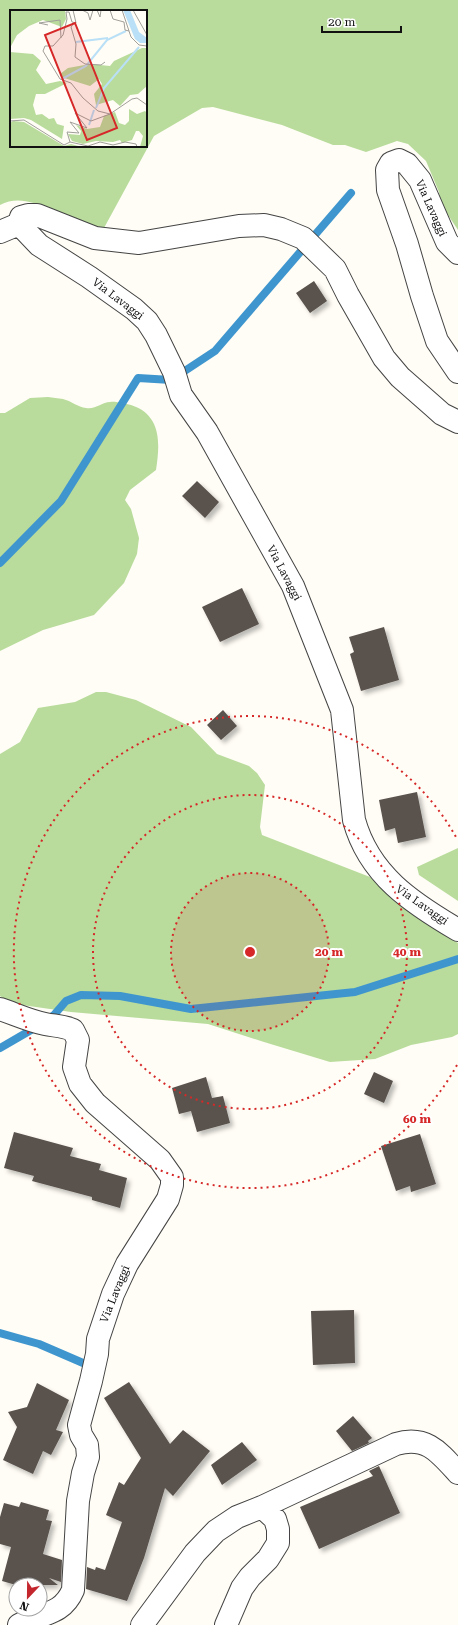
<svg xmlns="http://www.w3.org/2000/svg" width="458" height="1625" font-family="'Roboto Serif',serif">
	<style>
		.forest { fill: #b9dc9c; fill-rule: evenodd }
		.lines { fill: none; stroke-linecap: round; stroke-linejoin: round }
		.stream { stroke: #3f96cf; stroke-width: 8 }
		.building { fill: #5a524d; filter: url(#shadow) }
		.minor-casing { stroke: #444; stroke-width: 24 }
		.minor { stroke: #fff; stroke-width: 22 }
		.ring { fill: none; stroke: #d62828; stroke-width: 2; stroke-dasharray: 2 4 }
		.labels { text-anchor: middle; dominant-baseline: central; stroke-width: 4; stroke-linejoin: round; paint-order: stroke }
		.street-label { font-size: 11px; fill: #111; stroke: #fff }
		.inset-river { fill: none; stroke: #b9e0f7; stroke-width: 2 }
		.inset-road { fill: none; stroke: #a09f9a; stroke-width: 1 }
		.view { fill: #d62828; fill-opacity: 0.15; stroke: #d62828; stroke-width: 2 }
		.inset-edge { fill: none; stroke: #111; stroke-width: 2 }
		.centre { fill: #d62828; stroke: #fff; stroke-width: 2 }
		.ring-label { font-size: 12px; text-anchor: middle; font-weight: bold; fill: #d62828; stroke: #fff; stroke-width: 4; stroke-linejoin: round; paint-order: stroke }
	</style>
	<defs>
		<filter id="shadow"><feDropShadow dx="3.5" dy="3.5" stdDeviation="2" flood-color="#0004"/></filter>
	</defs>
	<rect width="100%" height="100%" fill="#fffdf5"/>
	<path class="forest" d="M0 0H458V230L440 203 439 192 426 161 408 144 397 141 366 152 345 145H333L282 125 213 107 202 108 154 136 104 228C96 226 87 225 79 223 55 214 26 191 0 205ZM11 11H146V146H11Z
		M48 397C53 398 58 398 63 399 71 401 78 407 86 408 95 410 102 402 110 402 116 401 125 404 131 405 162 415 160 444 156 470L130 490 125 500 131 509 139 538 137 554 124 583 94 615 43 630 0 651V413H5L30 398Z
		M96 692H106L136 700 191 727 217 754 249 766 257 773 265 785 260 827 262 835 370 877 402 907 458 943V1034L452 1037 411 1045 375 1059 330 1062 264 1042 208 1024 71 1012 8 1003 0 996V754L20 742 38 708 75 702Z
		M458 848V901L419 875 417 867Z"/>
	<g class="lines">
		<path class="stream" d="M0 563 61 501 138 378 171 380 215 351 351 193
			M47 1020 54 1015 66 1001 81 995 120 996 191 1009 355 992 458 959
			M0 1048 38 1026
			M0 1333 39 1344 90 1366"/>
	</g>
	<path class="building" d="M314 281 327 301 310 313 296 293Z
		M197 481 219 502 205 518 182 496Z
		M242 588 259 624 220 642 202 607Z
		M384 627 399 680 361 691 350 654 354 652 349 637Z
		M223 710 237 726 221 740 207 725Z
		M417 792 426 837 398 843 395 828 385 831 379 800Z
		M374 1072 393 1081 384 1103 364 1094Z
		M206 1077 212 1098 223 1096 230 1123 197 1132 191 1111 179 1114 172 1088Z
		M14 1132 73 1148 70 1156 101 1164 99 1170 127 1178 120 1208 92 1200V1197L32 1181 34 1176 4 1168Z
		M420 1134 436 1184 411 1192 410 1186 396 1191 381 1146Z
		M354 1310 355 1363 313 1365 311 1311Z
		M129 1382 170 1444 183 1430 210 1451 173 1496 165 1488 144 1558 127 1601 86 1589 87 1567 95 1570 96 1567 105 1570 122 1522 106 1515 119 1482 124 1485 141 1458 104 1398Z
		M37 1383 69 1400 56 1430 63 1432 51 1455 43 1451 33 1474 3 1460 17 1427 8 1412 27 1407Z
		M353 1416 372 1438 368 1441 369 1443 352 1451 336 1431Z
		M242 1442 257 1460 222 1485 211 1465Z
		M379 1466 400 1513 319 1549 300 1507 373 1476 369 1471Z
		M21 1502 49 1510 46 1520 52 1521 43 1554 62 1560 61 1582 49 1578 58 1585H16L2 1581 11 1547 0 1544V1517L4 1503 19 1507Z"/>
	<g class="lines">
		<g class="minor-casing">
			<path id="minor" d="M19 224 39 245 89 277 134 309 147 321 156 335 174 372 181 395 207 432 293 586 342 710 354 820C369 875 412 903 458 930
				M19 224 21 217 28 215H37L95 238 139 243 239 226 264 225 281 229 303 238 335 269 348 295 384 358 400 377 433 406 442 414 458 422
				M0 232 19 224
				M458 253 447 242 420 180 407 164 399 160 391 163 387 170 388 190 407 244 422 296 437 341 458 372
				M0 1009C15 1014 30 1021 45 1024 55 1026 64 1026 73 1030L78 1040 74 1067 80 1084 95 1103 160 1160 172 1177V1185L168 1199 127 1264 113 1294 98 1339 97 1354 91 1381 79 1425 81 1435 87 1445 88 1457 83 1473 78 1501 73 1590C62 1616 40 1613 19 1625
				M142 1625 195 1553 216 1531 237 1517 262 1507 396 1444C426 1435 439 1452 458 1473
				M226 1625 242 1588 250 1577 268 1559 278 1543V1529L275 1519 262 1507"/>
		</g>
		<use href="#minor" class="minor"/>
	</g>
	<circle cx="250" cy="952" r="79" fill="#d62828" fill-opacity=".12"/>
	<g class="ring">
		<circle cx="250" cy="952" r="79"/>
		<circle cx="250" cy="952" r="157"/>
		<path d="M457 1065A236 236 0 1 1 457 839"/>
	</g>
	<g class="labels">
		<g class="street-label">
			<text transform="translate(431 208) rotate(66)">Via Lavaggi</text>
			<text transform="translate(118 299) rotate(37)">Via Lavaggi</text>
			<text transform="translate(284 573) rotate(62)">Via Lavaggi</text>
			<text transform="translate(422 905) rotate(35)">Via Lavaggi</text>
			<text transform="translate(115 1294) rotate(-68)">Via Lavaggi</text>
		</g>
	</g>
	<g transform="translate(10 10)">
		<rect width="137" height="137" fill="#fffdf5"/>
		<path d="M0 0H55L56 9 52 17 33 10 19 16 7 25 0 38ZM132 38H137V76L128 84 120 85 110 96 103 90 86 95 84 84 92 74 89 69 80 76 51 67 50 64 58 58 80 54 100 56 104 51ZM0 42 23 44 31 51 26 60 36 74 50 71 57 73 35 84H26L23 95 26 105 32 104 39 109 44 108 47 114 54 116 52 129 21 110 14 108 0 109ZM119 99 127 104 135 101 137 103V137H130L133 126 129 121H126L122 130 112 133 110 130 103 132 86 131 73 134 62 131 58 124 70 125 71 121 66 115 77 119 90 117 94 106 105 102 109 113 115 115 119 111ZM3 111 14 112 54 136 61 134 72 137H0V113Z" fill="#b9dc9c"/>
		<path d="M113 0H120L129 22 137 28V33H130L125 29Z" fill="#b9e0f7"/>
		<path class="inset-river" d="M66 32 98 28M52 69 76 56 97 30 116 21M86 98 94 78 129 37M79 115 84 100"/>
		<path class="inset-road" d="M63 0 66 13 62 12 59 2H56L57 9 53 25 43 36H35L33 41 50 69 61 73 73 88 88 101 100 104M72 0 78 3 80 10 83 0M87 0 90 7 91 0M100 0 103 9 114 12 115 20 119 21M112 0 121 27 129 35 137 36M123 0 137 25M64 13 61 17 66 34 65 47 75 54 91 55 95 52M38 15 29 13 50 10 51 28M100 104 122 89 127 88 137 95M0 111 14 110 54 135 60 132 78 136 90 132 103 135 115 132 126 134 127 137M60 132 57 122 69 123 60 112 77 118 65 103 81 111 100 104"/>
		<path class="view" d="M65 13 107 118 77 130 35 25Z"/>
		<rect width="137" height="137" class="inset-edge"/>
	</g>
	<circle cx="250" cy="952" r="6" class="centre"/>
	<g class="ring-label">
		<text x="329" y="956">20 m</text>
		<text x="407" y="956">40 m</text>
		<text x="417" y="1123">60 m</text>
	</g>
	<g transform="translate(28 1597) rotate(202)"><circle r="19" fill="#ffffff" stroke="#a0a0a0"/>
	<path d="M0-3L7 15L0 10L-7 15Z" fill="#c4262e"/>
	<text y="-6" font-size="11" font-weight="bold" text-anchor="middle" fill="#111111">N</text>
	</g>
	<path d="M322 26v6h79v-6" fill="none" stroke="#111111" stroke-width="2"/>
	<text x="328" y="26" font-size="12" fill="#111111" stroke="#ffffff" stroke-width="3" paint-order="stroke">20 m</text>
</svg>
